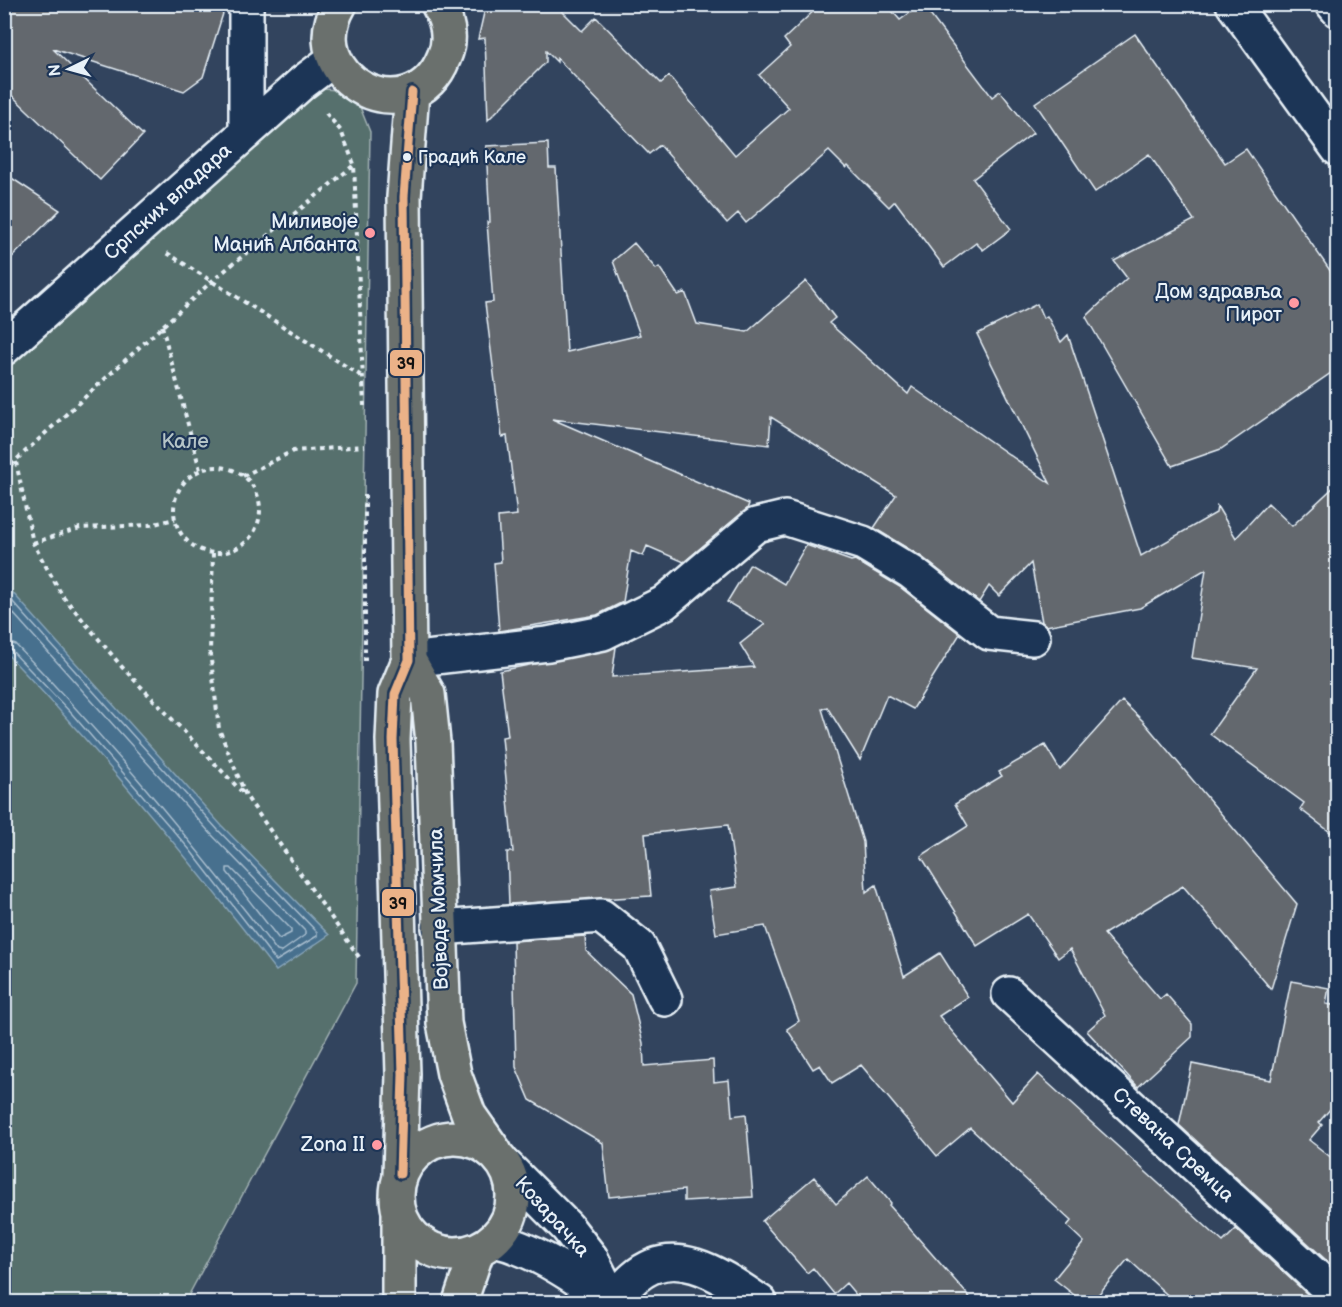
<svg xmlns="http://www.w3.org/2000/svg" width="1342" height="1307" font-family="'Balsamiq Sans',sans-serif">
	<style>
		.green { fill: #57706d; stroke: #a0b0b2; stroke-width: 1.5 }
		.water { fill: #47708e; stroke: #87a4b8; stroke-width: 1.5 }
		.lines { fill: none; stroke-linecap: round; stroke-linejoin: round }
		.shore { stroke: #a8bdce; stroke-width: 1.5 }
		.building { fill: #64686e; stroke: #e8f1f8; stroke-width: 1.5 }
		.minor-casing { stroke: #e8f1f8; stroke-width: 38 }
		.major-casing { stroke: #e8f1f8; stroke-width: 38 }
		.path { stroke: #e8f1f8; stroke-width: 4; stroke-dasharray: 4.5 4.5; stroke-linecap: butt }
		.minor { stroke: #1d3557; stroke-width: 33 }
		.major { stroke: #6a706d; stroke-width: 33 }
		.bus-1-casing { stroke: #1d3557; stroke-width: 14 }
		.bus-1 { stroke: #ebb288; stroke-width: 9 }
		.bus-dot { fill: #e8f1f8; stroke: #1d3557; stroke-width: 2 }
		.poi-dot { fill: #ff9aa2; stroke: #1d3557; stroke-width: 2 }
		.labels { text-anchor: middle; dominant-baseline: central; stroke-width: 4.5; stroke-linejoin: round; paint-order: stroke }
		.bus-label { font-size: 18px; fill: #e8f1f8; stroke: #1d3557; text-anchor: start }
		.street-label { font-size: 20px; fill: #e8f1f8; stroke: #1d3557 }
		.poi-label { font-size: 20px; fill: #e8f1f8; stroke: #1d3557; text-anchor: end }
		.park-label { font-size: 20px; fill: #b5c4c7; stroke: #1d3557 }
		.line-badge { stroke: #1d3557; stroke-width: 2 }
		.pale-badge-label { font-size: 16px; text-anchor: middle; font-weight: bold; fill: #111 }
	</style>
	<rect width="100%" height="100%" fill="#32445e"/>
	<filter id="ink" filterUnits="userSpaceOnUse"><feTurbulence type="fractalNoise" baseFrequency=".0167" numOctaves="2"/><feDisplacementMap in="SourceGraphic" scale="12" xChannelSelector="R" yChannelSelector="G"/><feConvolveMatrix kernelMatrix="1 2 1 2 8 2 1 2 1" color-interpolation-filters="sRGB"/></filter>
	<g filter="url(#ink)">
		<path class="green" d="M310 88 337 90 358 102 370 132 356 983 185 1302H5V360Z"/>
		<path class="water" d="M4 583 222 826 329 935 276 971C190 860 102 753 5 652Z"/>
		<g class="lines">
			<path class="shore" d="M4 592 218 830 317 932V936L276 961 190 850 72 714 11 650 4 648
				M4 603 212 835 305 931V935L281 952 277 951C194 845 110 741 16 645L4 641
				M227 868H231L291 929V933L279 939 227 872Z"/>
		</g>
		<path class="building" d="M4 4H226L203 77 184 91 53 49 143 135 100 180 4 88Z
			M486 4H555L582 31 596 17 661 83 669 76 735 155 789 108 759 75 790 47 784 39 821 4H886L900 20 922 4 992 97 1000 91 1033 133 973 179 1011 229 983 250 976 243 944 267 895 201 889 207 848 166 846 168 829 151 746 223 738 213 727 223 660 145 649 154 557 58V62L546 51V62L488 120 485 38 478 39Z
			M1135 34 1225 163 1246 149 1338 282V368L1221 449 1172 466 1086 317 1127 278 1114 261 1194 220 1149 154 1095 192 1035 103Z
			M548 143 549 168H556L567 352 640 335 613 261 634 243 656 269 659 267 678 295 685 292 697 324 747 332 806 281 835 318 829 323 908 394 912 387 1050 483 977 334 1037 304 1043 318 1047 316 1061 342 1068 335 1141 556 1216 513 1217 506 1236 538 1268 503 1292 526 1338 483V838L1300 809 1304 803 1210 734 1257 668 1192 658 1206 569 1140 608 1046 626 1042 622 1031 563 999 596 989 586 979 602 922 557 874 528 896 495 771 417 769 445 552 419 749 504 747 509 684 562 647 546 643 556 631 551 623 602 597 615 499 631 494 563 501 562 498 517 517 515 507 436 502 437 485 303 493 302 487 222H490L486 146Z
			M4 173 60 210 4 265Z
			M806 545 851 561 855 560 900 587 960 634 913 709 887 695 860 760 827 707 822 709 863 842 866 892 876 885 904 976 940 953 968 997 939 1016 1012 1102 1038 1074 1223 1242 1236 1229 1316 1302H1175L1128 1259 1092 1302H1083L1054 1279 1084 1242 1067 1226 1071 1221 970 1128 937 1156 861 1065 832 1083 820 1065 813 1069 787 1029 799 1021 765 926 716 934 709 891 737 887 728 825 645 834 651 896 509 904 507 852H513L502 737 508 736 500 671 616 647 612 677 754 667 740 644 765 624 727 602 750 564 784 584Z
			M1122 701 1143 721 1297 904 1271 989 1183 886 1104 934 1160 999 1166 994 1192 1024V1037L1138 1087 1087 1031 1105 1015 1070 949 1058 958 1028 914 977 946 921 856 968 826 955 804 1002 776 999 772 1045 745 1060 770Z
			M585 936 586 951 631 994 643 1043 644 1066 713 1060 714 1082 729 1080 732 1116 746 1114 753 1197 684 1201V1190L609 1197 603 1143 530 1100 516 1067 513 941Z
			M1291 981 1329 988 1326 1004 1338 1006V1100L1319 1122 1322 1125 1309 1140 1338 1163V1271L1179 1125 1192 1064 1271 1080Z
			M868 1176 891 1203 889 1205 974 1302H862L846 1283 834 1294 813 1268 807 1273 762 1221 814 1177 836 1204Z"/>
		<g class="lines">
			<g class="minor-casing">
				<path id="minor" d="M246 4V133
					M1233 4 1338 149
					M1333 4 1338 10
					M4 348 302 83 334 59
					M409 660 548 644 603 633 664 603 756 525 785 518 863 543 911 572 989 633 1033 638
					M439 928 601 916 639 946 665 999
					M1009 994 1338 1297
					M506 1166 567 1227 591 1258 613 1302
					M494 1240C538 1250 574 1277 612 1302
					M612 1302C619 1294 626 1285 634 1278 676 1241 724 1278 760 1302"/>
			</g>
			<g class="major-casing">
				<path id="major" d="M340 4C296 79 412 138 444 57 452 39 448 21 438 4
					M409 660 428 694 433 742 444 1023 454 1074 469 1115 495 1152
					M397 1196a58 58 0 1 1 116 0a58 58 0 1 1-116 0Z
					M400 1174 403 1074 393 740 395 694 409 660 404 197 412 92
					M399 1302V1212
					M460 1302 477 1251"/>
			</g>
			<path class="path" d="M326 113 341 131 354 164 364 406
				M167 253 363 377
				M162 326 200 470
				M16 462 33 543 62 595 122 667 243 793
				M174 510a43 43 0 1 1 86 0a43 43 0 1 1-86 0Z
				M4 471 212 281 354 165
				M243 476 293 451 365 446
				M33 543 80 528 150 525 175 519
				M213 553 210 651 219 729 246 796 359 957
				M365 661V495"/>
			<use href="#minor" class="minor"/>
			<use href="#major" class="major"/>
			<g class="bus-1-casing">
				<path id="bus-1" d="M400 1174 403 1074 393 740 395 694 409 660 404 197 412 92"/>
			</g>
			<use href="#bus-1" class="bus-1"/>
		</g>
	</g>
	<circle class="bus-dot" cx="407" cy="157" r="5"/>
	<g class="poi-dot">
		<circle cx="370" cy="233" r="6"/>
		<circle cx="1294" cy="303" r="6"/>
		<circle cx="377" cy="1145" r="6"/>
	</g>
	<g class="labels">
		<g class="bus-label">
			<text x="418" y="157">Градић Кале</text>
		</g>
		<g class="street-label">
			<text transform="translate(168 202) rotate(-42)">Српских владара</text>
			<text transform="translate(439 909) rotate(-92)">Војводе Момчила</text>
			<text transform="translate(1173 1145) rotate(43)">Стевана Сремца</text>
			<text transform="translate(552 1217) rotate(48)">Козарачка</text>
		</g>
		<g class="poi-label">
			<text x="358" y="222">Миливоје<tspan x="358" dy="23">Манић Албанта</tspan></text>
			<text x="1282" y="292">Дом здравља<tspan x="1282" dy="23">Пирот</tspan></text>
			<text x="365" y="1145">Zona II</text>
		</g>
		<g class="park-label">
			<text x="185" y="442">Кале</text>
		</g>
	</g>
	<g class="line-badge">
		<rect x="389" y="349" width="34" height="28" rx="6" fill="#ebb288"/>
		<rect x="381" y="888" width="34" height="29" rx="6" fill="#ebb288"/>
	</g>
	<g class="pale-badge-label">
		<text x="406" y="369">39</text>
		<text x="398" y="909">39</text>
	</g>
	<rect width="1342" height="1307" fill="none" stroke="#1d3557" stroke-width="24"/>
	<rect x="12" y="12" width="1318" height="1283" fill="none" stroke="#e8f1f8" stroke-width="2" filter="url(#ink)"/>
	<g transform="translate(69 69) rotate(265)" stroke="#1d3557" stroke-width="4.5" paint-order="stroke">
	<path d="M0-4.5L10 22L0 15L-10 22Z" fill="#e8f1f8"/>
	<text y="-9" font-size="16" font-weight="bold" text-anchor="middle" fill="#e8f1f8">N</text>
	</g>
</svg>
